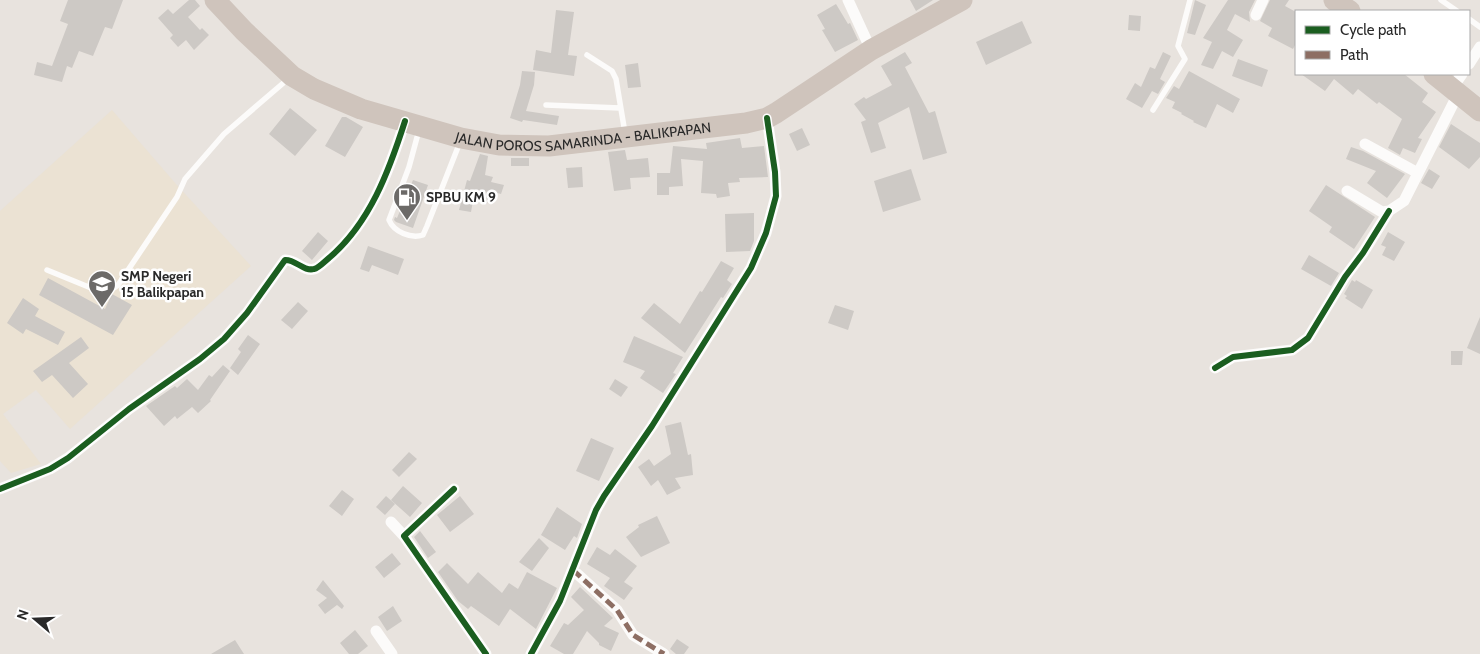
<svg xmlns="http://www.w3.org/2000/svg" width="1480" height="654" font-family="Cabin,sans-serif">
	<style>
		.education { fill: #ebe2d3 }
		.building { fill: #cdc9c5 }
		.lines { fill: none; stroke-linecap: round; stroke-linejoin: round }
		.lane { stroke: #fcfbfa; stroke-width: 5.5 }
		.street { stroke: #fcfbfa; stroke-width: 11 }
		.highway { stroke: #cfc4bc; stroke-width: 21 }
		.quiet { stroke: #8d6e63; stroke-width: 5; stroke-dasharray: 10 5; stroke-linecap: butt }
		.cycleway-casing { stroke: #fff; stroke-width: 9 }
		.cycleway { stroke: #1b5e20; stroke-width: 6 }
		.labels { text-anchor: middle; dominant-baseline: central; stroke-width: 5; stroke-linejoin: round; paint-order: stroke }
		.street-label { font-size: 14px; fill: #292929; stroke: #fff }
		.poi-label { font-size: 14px; font-weight: bold; fill: #292929; stroke: #fff; text-anchor: start }
	</style>
	<rect width="100%" height="100%" fill="#e8e3de"/>
	<path class="education" d="M112 110 176 184 251 266 70 429 36 390 3 414 41 464 11 473 0 461V211Z"/>
	<path class="building" d="M68 0H123L112 29 105 27 93 56 79 51 72 68 67 66 62 82 34 75 37 62 52 66 68 24 60 21Z
		M189 0H195L200 6 188 17 200 30 202 28 209 35 194 50 186 40 178 47 170 38 173 35 158 18 168 9 173 14Z
		M910 0H933L916 11Z
		M1195 0 1206 5 1195 35 1187 33Z
		M1228 0H1255L1249 12 1250 22 1235 14 1227 30 1243 40 1233 57 1222 51 1213 69 1201 65 1212 42 1203 38Z
		M1270 0H1289L1285 6 1296 12V43L1293 49 1268 36 1272 28 1260 21Z
		M836 4 848 24 850 23 858 40 835 52 822 30 825 29 817 15Z
		M556 10 574 12 568 55 577 56 574 76 533 70 536 50 551 53Z
		M1129 15 1141 16 1140 31 1128 30Z
		M1022 21 1032 43 986 65 976 42Z
		M905 52 912 63 905 67 929 113 935 111 947 153 923 160 909 107 878 123 886 148 871 153 861 122 866 120 854 104 864 97 866 99 892 85 881 66Z
		M1163 52 1171 56 1160 79 1165 82 1158 94 1152 91 1142 108 1126 99 1135 83 1141 87 1150 67 1155 69Z
		M1238 59 1268 70 1262 87 1232 76Z
		M638 63 641 87 628 88 625 65Z
		M522 71 535 72 534 85 526 111 559 116 557 125 523 120 522 122 510 118 520 85Z
		M1189 71 1240 99 1233 113 1217 104 1206 128 1193 122 1194 121 1181 114 1182 113 1172 108 1175 102 1166 98 1174 86 1179 89Z
		M1301 74H1404L1428 93 1422 102 1436 112 1418 138 1422 139 1415 153 1403 148 1400 155 1388 148 1402 119 1379 102 1377 104 1358 89 1353 95 1334 79 1325 91Z
		M290 108 317 130 295 156 269 134Z
		M342 117H346L363 127 345 157 325 146Z
		M1451 124 1480 143V157L1469 169 1439 147Z
		M802 128 810 145 797 151 789 134Z
		M740 138 742 148 764 146 768 177 739 178 740 182 728 183 730 196 717 198 716 194 701 193 703 161 681 159 683 186 669 187V195H657V173H670L673 146 707 149 706 143Z
		M1351 147 1363 151 1405 174 1387 198 1367 183 1376 171 1346 159Z
		M625 150 627 160 648 158 650 177 630 178 631 189 614 191 608 152Z
		M480 154 488 156 485 175 493 177 491 182 504 185 501 194 490 191 487 204 473 201 471 212 459 210 467 180 470 181Z
		M511 158H529V166H511Z
		M582 167 583 187 568 188 566 168Z
		M911 169 921 200 883 212 874 181Z
		M1429 169 1440 176 1432 189 1421 183Z
		M413 180 428 185 413 228 396 222 394 220 395 217 397 218Z
		M1326 185 1375 217 1354 249 1329 232 1332 227 1309 211Z
		M754 213V241L750 251 726 252 725 214Z
		M318 232 328 241 312 260 302 251Z
		M1388 232 1405 242 1394 261 1382 255 1386 247 1381 245Z
		M368 246 404 259 398 275 372 265 369 272 360 269Z
		M1309 255 1339 273 1331 286 1301 269Z
		M721 261 734 268 727 280 732 284 723 298 721 297 685 353 641 318 654 303 680 324 700 291 702 292Z
		M48 278 105 309 112 294 132 305 113 335 39 295Z
		M1352 280 1355 282 1356 280 1373 290 1362 309 1345 298 1347 296 1344 294Z
		M23 298 39 309 35 316 65 332 58 345 26 329 23 334 7 323Z
		M298 302 308 311 292 329 281 320Z
		M835 305 854 311 848 330 828 323Z
		M1480 317V354L1467 348Z
		M248 335 260 344 238 375 230 368 241 352 238 349Z
		M634 336 683 357 673 373 676 374 663 393 640 378 645 371 623 362Z
		M81 337 89 348 69 363 88 384 73 398 52 375 42 382 33 371Z
		M1451 351H1463L1462 365H1451Z
		M223 365 230 371 210 400 211 401 198 413 192 407 177 419 175 416 164 426 146 406 175 386 177 388 187 379 198 390 209 375 212 377Z
		M615 379 628 387 621 397 609 389Z
		M681 422 688 455 691 454 693 475 675 478 681 488 667 495 658 480 651 486 638 467 649 459 654 466 671 454 665 426Z
		M591 438 614 448 599 481 576 471Z
		M409 452 417 459 399 477 392 470Z
		M403 486 422 503 410 517 391 500Z
		M342 490 354 499 342 516 329 506Z
		M386 496 395 504 385 515 376 507Z
		M460 496 474 514 450 532 437 515Z
		M557 507 582 524 577 538 574 536 565 550 541 535Z
		M657 516 670 543 641 557 626 537 639 527 638 525Z
		M420 531 436 552 428 558 414 537Z
		M539 538 549 548 532 571 519 562Z
		M597 547 610 555 615 549 637 566 624 582 633 588 624 600 604 586 610 578 587 564Z
		M392 553 401 564 384 578 375 567Z
		M447 563 468 584 478 572 502 593 509 583 518 589 527 572 557 588 536 629 510 609 499 626 471 606 468 609 458 601 438 572Z
		M323 580 344 606 342 609 337 605 325 614 318 605 327 598 316 590Z
		M580 587 613 618 604 626 619 633 611 651 599 645V643L587 631 573 654H564L550 646 564 623 568 625 584 610 571 597Z
		M393 606 402 621 387 631 378 617Z
		M355 630 368 646 358 654H349L340 643Z
		M677 639 689 647 684 654H676L670 649Z
		M235 640 244 654H211Z"/>
	<g class="lines">
		<path class="lane" d="M1441 0 1457 11
			M1469 19 1480 27
			M587 55 612 71 616 79 625 133
			M546 105 620 108
			M1153 110 1185 59 1178 46 1190 0
			M419 130 409 167 389 220C394 232 411 239 423 235L427 226 460 142
			M47 270 96 290C105 292 110 292 118 285L177 197 185 179 224 134 288 79"/>
		<path class="street" d="M848 0 871 50
			M1256 15 1263 0
			M1469 64 1480 47
			M1453 87 1462 74
			M1365 144 1418 173
			M1347 191 1382 212 1389 211 1404 201 1459 92
			M1215 368 1233 357 1292 350 1308 338 1345 277 1363 253 1389 211
			M0 489 50 469 68 458 129 409 200 359 224 339 247 313 285 260C295 259 304 272 314 269 319 268 325 261 329 258 370 223 389 171 405 121
			M454 489 404 536 486 654
			M391 522 404 536
			M573 570 617 610 633 635 664 654
			M376 631 392 654
			M531 654 560 601 596 510 604 496 652 426 751 268 766 233 776 196 775 172 767 118"/>
		<g class="highway">
			<path id="s1" d="M215 0 244 31 292 76 314 89 361 109 461 138 499 145 549 146 746 123 767 118 776 113 871 50 962 0"/>
			<path d="M1334 0 1350 11"/>
			<path d="M1434 74 1480 111"/>
		</g>
		<path class="quiet" d="M573 570 617 610 633 635 664 654"/>
		<g class="cycleway-casing">
			<path id="cycleway" d="M1215 368 1233 357 1292 350 1308 338 1345 277 1363 253 1389 211
				M0 489 50 469 68 458 129 409 200 359 224 339 247 313 285 260C295 259 304 272 314 269 319 268 325 261 329 258 370 223 389 171 405 121
				M454 489 404 536 486 654
				M531 654 560 601 596 510 604 496 652 426 751 268 766 233 776 196 775 172 767 118"/>
		</g>
		<use href="#cycleway" class="cycleway"/>
	</g>
	<defs>
		<g id="fuel-pin" transform="scale(1.4375)"><path d="M0 17L-7.5 6A9.5 9.5 0 1 1 7.5 6Z" fill="#6c6a68" stroke="#fff"/><path d="M-5.5-6h7V0h2V4h1.3V-2.5L3-4.5l.8-.8L6-3V5H2.5V1h-1V6h-7ZM-4.2-4.7v3.2H.2V-4.7Z" fill="#fff"/></g>
		<g id="school-pin" transform="scale(1.4375)"><path d="M0 17L-7.5 6A9.5 9.5 0 1 1 7.5 6Z" fill="#6c6a68" stroke="#fff"/><path d="M0-5L7-2L0 1L-7-2ZM-4 1L0 2.5L4 1V4Q0 6-4 4Z" fill="#fff"/></g>
	</defs>
	<g fill-rule="evenodd">
		<use href="#fuel-pin" x="407" y="197"/>
		<use href="#school-pin" x="102" y="284"/>
	</g>
	<g class="labels">
		<g class="street-label">
			<text stroke="none"><textPath href="#s1" startOffset="412">JALAN POROS SAMARINDA - BALIKPAPAN</textPath></text>
		</g>
		<g class="poi-label">
			<text x="426" y="197">SPBU KM 9</text>
			<text x="121" y="276">SMP Negeri<tspan x="121" dy="16">15 Balikpapan</tspan></text>
		</g>
	</g>
	<rect x="1295" y="10" width="175" height="65" fill="#ffffff" stroke="#a9a9a9"/>
	<rect x="1305" y="26" width="25" height="8" fill="#1b5e20" stroke="#a9a9a9"/>
	<text x="1340" y="35" font-size="15" fill="#292929">Cycle path</text>
	<rect x="1305" y="51" width="25" height="8" fill="#8d6e63" stroke="#a9a9a9"/>
	<text x="1340" y="60" font-size="15" fill="#292929">Path</text>
	<g transform="translate(35 619) rotate(289)" stroke="#ffffff" stroke-width="4" paint-order="stroke">
	<path d="M0-4L9 19L0 12L-9 19Z" fill="#292929"/>
	<text y="-8" font-size="14" font-weight="bold" text-anchor="middle" fill="#292929">N</text>
	</g>
</svg>
